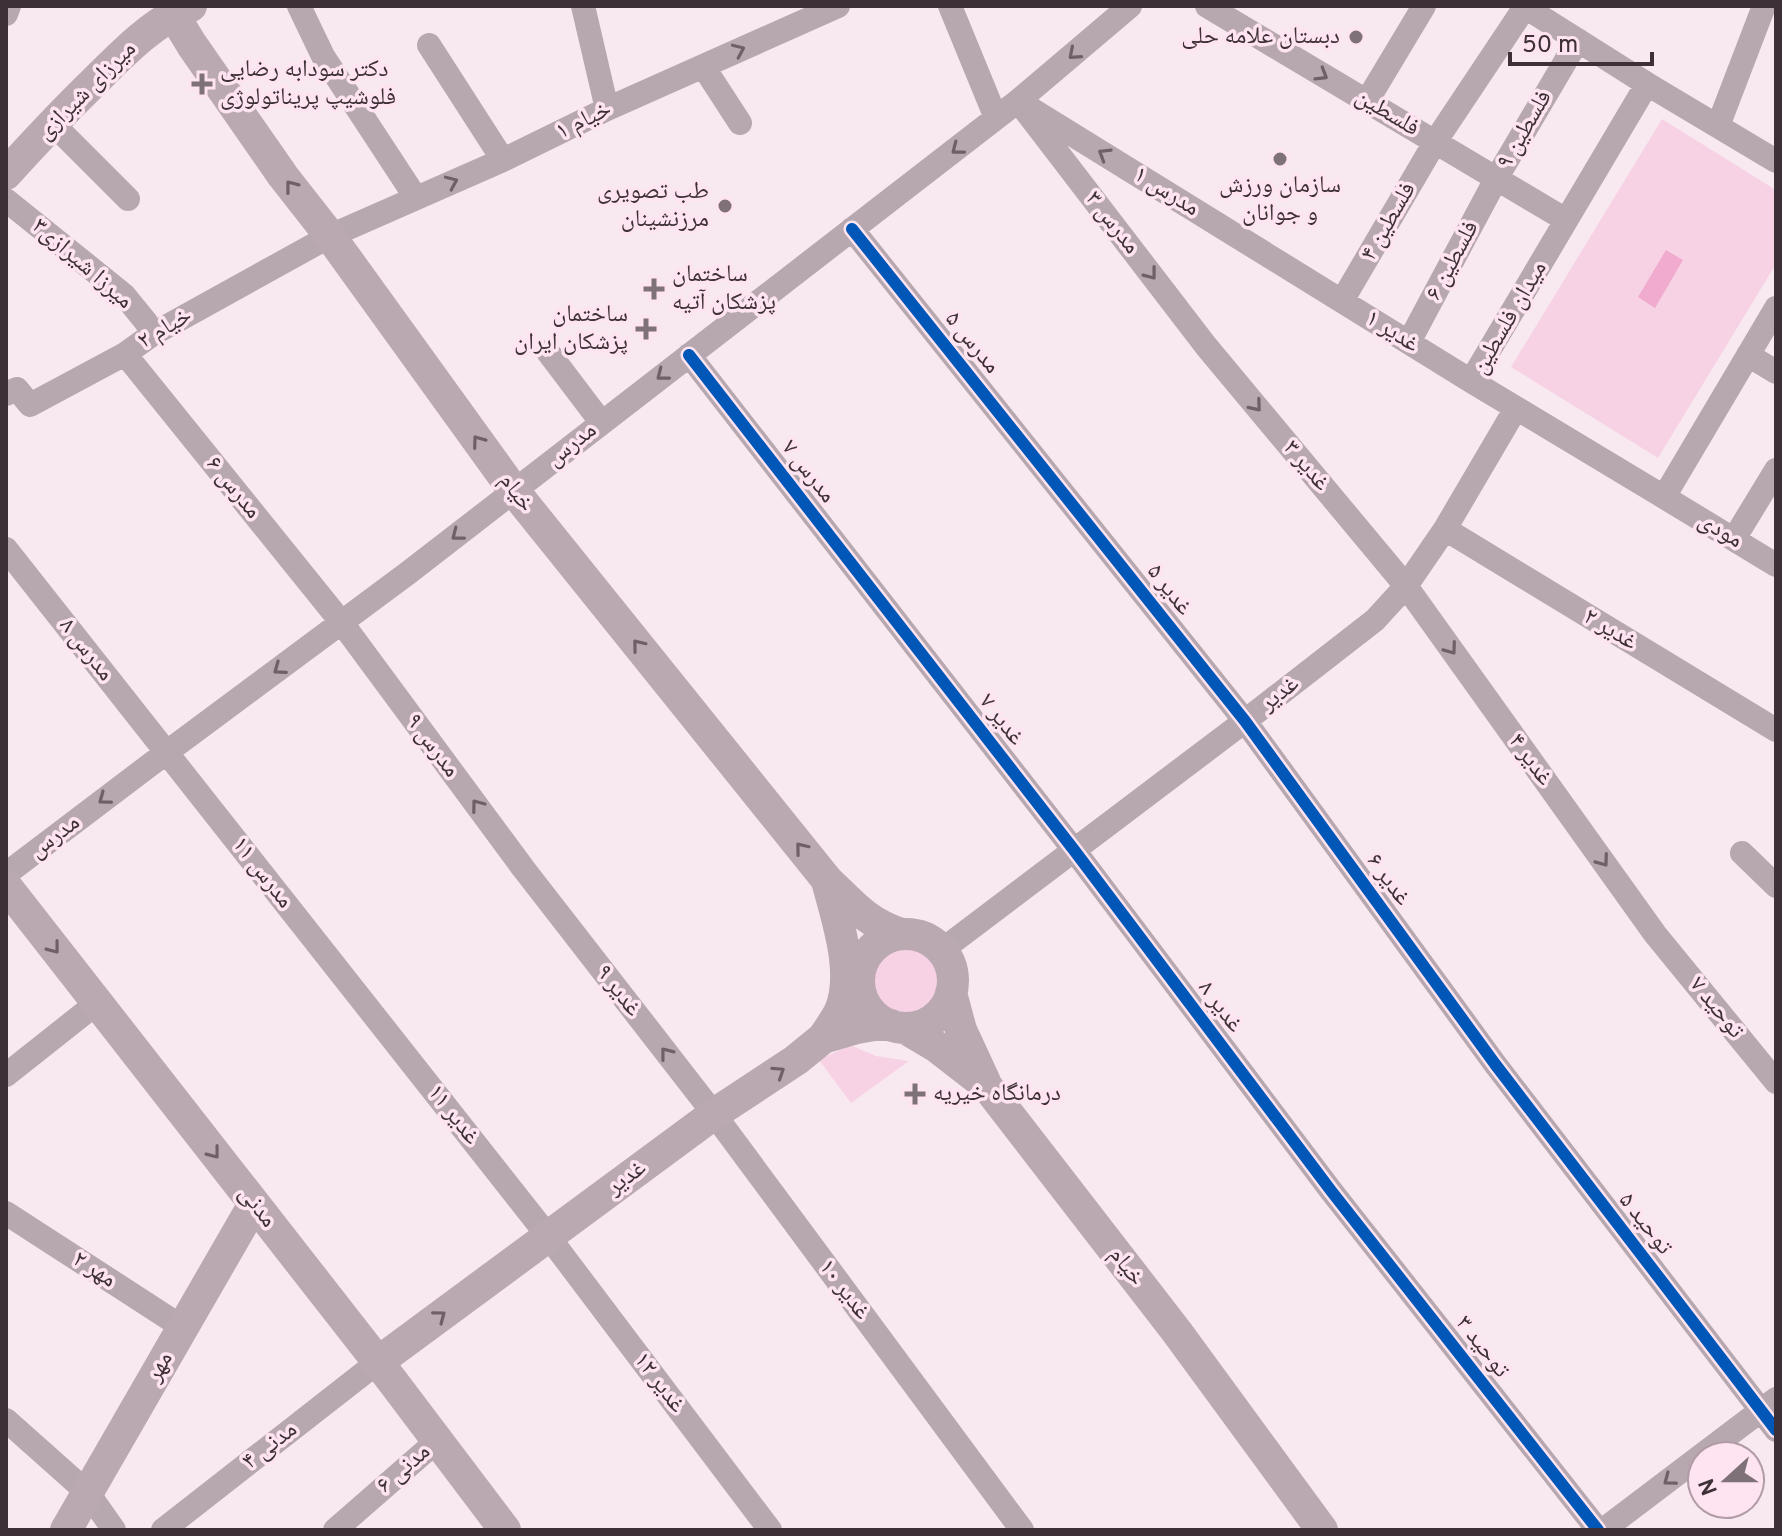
<svg xmlns="http://www.w3.org/2000/svg" width="1782" height="1536" font-family="Overpass,'Noto Naskh Arabic',sans-serif">
	<style>
		.green { fill: #f7d2e4 }
		.water { fill: #f0abcf }
		.lines { fill: none; stroke-linecap: round; stroke-linejoin: round }
		.minor { stroke: #b7a8af; stroke-width: 24 }
		.major { stroke: #bba9b2; stroke-width: 32 }
		.cycleway-casing { stroke: #fee3f0; stroke-width: 17 }
		.cycleway { stroke: #0057b8; stroke-width: 12 }
		.oneway { stroke: #6e6066 }
		.oneway2 { stroke: #6f6068 }
		.poi-dot { fill: #7e7177; stroke: #fee3f0; stroke-width: 3 }
		.labels { text-anchor: middle; dominant-baseline: central; stroke-width: 7; stroke-linejoin: round; paint-order: stroke }
		.poi-label { font-size: 24px; fill: #3d3036; stroke: #fee3f0; text-anchor: end }
		.street-label { font-size: 24px; fill: #3d3036; stroke: #fee3f0 }
	</style>
	<rect width="100%" height="100%" fill="#f8e9f0"/>
	<path class="green" d="M1662 119 1776 190V264L1658 458 1511 367Z
		M872 981a33 33 0 1 1 66 0a33 33 0 1 1-66 0Z
		M850 1045 876 1056 909 1061 851 1103 819 1060Z"/>
	<path class="water" d="M1666 250 1683 260 1655 308 1638 297Z"/>
	<g class="lines">
		<path class="minor" d="M299 6 323 56 416 198
			M583 6 607 109
			M950 6 996 118
			M1207 6 1566 220
			M6 14 9 6
			M429 45 503 160
			M703 66 740 123
			M1018 101 1206 346 1406 586 1655 934 1776 1082
			M1367 101 1424 6
			M1031 109 1471 381 1664 497 1776 308
			M52 123 128 199
			M1718 126 1764 6
			M6 200 124 295 146 322 153 334
			M852 229 1245 721 1495 1064 1776 1430
			M1342 301 1435 142 1525 7 1647 84
			M1409 342 1496 179 1578 40
			M548 352 601 422
			M125 354 342 623 523 868 714 1114 1022 1530
			M689 355 1074 850 1332 1192 1598 1530
			M1748 355 1776 372
			M1471 381 1647 84 1776 161
			M6 394 17 389 30 405 125 354 153 334 330 236 503 160 607 109 838 6
			M1664 497 1776 565
			M1445 529 1776 730
			M1734 539 1776 470
			M6 549 548 1236 770 1530
			M1742 853 1776 886
			M6 874 167 752 408 573 1018 101 1130 6
			M942 950 1245 721 1375 620 1406 586 1445 529 1516 408
			M6 1075 97 1003
			M6 1213 182 1327
			M6 1420 88 1493 114 1530
			M163 1530 378 1362
			M335 1530 437 1441
			M1603 1530 1776 1399"/>
		<path class="major" d="M173 14 192 45 283 176 330 236 514 491 827 880C853 905 866 922 901 934
			M6 174C35 142 64 111 95 81 124 52 153 22 191 6
			M6 886 378 1362 505 1530
			M859 981a47 47 0 1 1 94 0a47 47 0 1 1-94 0Z
			M951 993 961 1030 985 1082
			M905 1028 937 1047 986 1085 1177 1332 1322 1530
			M823 1038C829 1029 835 1021 840 1011 856 973 837 919 827 881
			M378 1362 714 1114 796 1060 823 1038 857 1028 874 1025H891
			M66 1530 254 1204"/>
		<g class="cycleway-casing">
			<path id="cycleway" d="M852 229 1245 721 1495 1064 1776 1430
				M689 355 1074 850 1332 1192 1598 1530"/>
		</g>
		<use href="#cycleway" class="cycleway"/>
	</g>
	<defs><path id="oneway-chevron" d="M-2-3.5L2.5 0L-2 3.5" fill="none" stroke-width="1.6" stroke-linecap="round" stroke-linejoin="round" transform="scale(2)"/></defs>
	<g class="oneway">
		<use href="#oneway-chevron" transform="translate(739 50) rotate(-24)"/>
		<use href="#oneway-chevron" transform="translate(1074 54) rotate(139)"/>
		<use href="#oneway-chevron" transform="translate(1322 75) rotate(31)"/>
		<use href="#oneway-chevron" transform="translate(957 149) rotate(142)"/>
		<use href="#oneway-chevron" transform="translate(1104 154) rotate(-148)"/>
		<use href="#oneway-chevron" transform="translate(452 182) rotate(-24)"/>
		<use href="#oneway-chevron" transform="translate(1151 274) rotate(52)"/>
		<use href="#oneway-chevron" transform="translate(662 375) rotate(142)"/>
		<use href="#oneway-chevron" transform="translate(1256 406) rotate(50)"/>
		<use href="#oneway-chevron" transform="translate(457 535) rotate(142)"/>
		<use href="#oneway-chevron" transform="translate(1451 649) rotate(54)"/>
		<use href="#oneway-chevron" transform="translate(279 669) rotate(144)"/>
		<use href="#oneway-chevron" transform="translate(104 799) rotate(143)"/>
		<use href="#oneway-chevron" transform="translate(477 805) rotate(-127)"/>
		<use href="#oneway-chevron" transform="translate(1603 861) rotate(54)"/>
		<use href="#oneway-chevron" transform="translate(666 1053) rotate(-128)"/>
		<use href="#oneway-chevron" transform="translate(1669 1480) rotate(143)"/>
	</g>
	<g class="oneway2">
		<use href="#oneway-chevron" transform="translate(291 186) rotate(-128)"/>
		<use href="#oneway-chevron" transform="translate(478 441) rotate(-126)"/>
		<use href="#oneway-chevron" transform="translate(638 645) rotate(-129)"/>
		<use href="#oneway-chevron" transform="translate(801 848) rotate(-129)"/>
		<use href="#oneway-chevron" transform="translate(54 948) rotate(52)"/>
		<use href="#oneway-chevron" transform="translate(779 1072) rotate(-33)"/>
		<use href="#oneway-chevron" transform="translate(214 1153) rotate(52)"/>
		<use href="#oneway-chevron" transform="translate(440 1316) rotate(-37)"/>
	</g>
	<g class="poi-dot">
		<circle cx="1356" cy="37" r="8"/>
		<path d="M198 72h8v8h8v8h-8v8h-8v-8h-8v-8h8z"/>
		<circle cx="1280" cy="159" r="8"/>
		<circle cx="725" cy="206" r="8"/>
		<path d="M650 277h8v8h8v8h-8v8h-8v-8h-8v-8h8z"/>
		<path d="M642 317h8v8h8v8h-8v8h-8v-8h-8v-8h8z"/>
		<path d="M911 1082h8v8h8v8h-8v8h-8v-8h-8v-8h8z"/>
	</g>
	<g class="labels">
		<g class="poi-label">
			<text x="1340" y="37">دبستان علامه حلی</text>
			<text x="220" y="70" text-anchor="start">دکتر سودابه رضایی<tspan x="220" dy="28">فلوشیپ پریناتولوژی</tspan></text>
			<text x="1280" y="186" text-anchor="middle">سازمان ورزش<tspan x="1280" dy="28">و جوانان</tspan></text>
			<text x="709" y="192">طب تصویری<tspan x="709" dy="28">مرزنشینان</tspan></text>
			<text x="672" y="275" text-anchor="start">ساختمان<tspan x="672" dy="28">پزشکان آتیه</tspan></text>
			<text x="628" y="315">ساختمان<tspan x="628" dy="28">پزشکان ایران</tspan></text>
			<text x="933" y="1094" text-anchor="start">درمانگاه خیریه</text>
		</g>
		<g class="street-label">
			<text transform="translate(87 91) rotate(-45)">میرزای شیرازی</text>
			<text transform="translate(1387 113) rotate(31)">فلسطین</text>
			<text transform="translate(584 121) rotate(-26)">خیام ۱</text>
			<text transform="translate(1525 130) rotate(-60)">فلسطین ۹</text>
			<text transform="translate(1166 192) rotate(32)">مدرس ۱</text>
			<text transform="translate(1389 222) rotate(-60)">فلسطین ۴</text>
			<text transform="translate(1112 223) rotate(52)">مدرس ۳</text>
			<text transform="translate(1453 261) rotate(-62)">فلسطین ۶</text>
			<text transform="translate(82 264) rotate(41)">میرزا شیرازی۳</text>
			<text transform="translate(1510 318) rotate(-60)">میدان فلسطین</text>
			<text transform="translate(165 329) rotate(-31)">خیام ۲</text>
			<text transform="translate(1392 332) rotate(32)">غدیر ۱</text>
			<text transform="translate(972 343) rotate(51)">مدرس ۵</text>
			<text transform="translate(572 445) rotate(-38)">مدرس</text>
			<text transform="translate(1306 466) rotate(50)">غدیر ۳</text>
			<text transform="translate(808 472) rotate(52)">مدرس ۷</text>
			<text transform="translate(233 488) rotate(51)">مدرس ۶</text>
			<text transform="translate(516 493) rotate(53)">خیام</text>
			<text transform="translate(1720 531) rotate(31)">مودی</text>
			<text transform="translate(1169 590) rotate(52)">غدیر ۵</text>
			<text transform="translate(1610 630) rotate(31)">غدیر ۲</text>
			<text transform="translate(86 650) rotate(52)">مدرس ۸</text>
			<text transform="translate(1280 694) rotate(-38)">غدیر</text>
			<text transform="translate(1001 720) rotate(52)">غدیر ۷</text>
			<text transform="translate(432 746) rotate(53)">مدرس ۹</text>
			<text transform="translate(1530 760) rotate(54)">غدیر ۴</text>
			<text transform="translate(55 837) rotate(-37)">مدرس</text>
			<text transform="translate(262 873) rotate(52)">مدرس ۱۱</text>
			<text transform="translate(1388 880) rotate(54)">غدیر ۶</text>
			<text transform="translate(618 991) rotate(52)">غدیر ۹</text>
			<text transform="translate(1220 1007) rotate(53)">غدیر ۸</text>
			<text transform="translate(1716 1008) rotate(51)">توحید ۷</text>
			<text transform="translate(453 1115) rotate(52)">غدیر ۱۱</text>
			<text transform="translate(627 1178) rotate(-36)">غدیر</text>
			<text transform="translate(257 1207) rotate(52)">مدنی</text>
			<text transform="translate(1645 1224) rotate(52)">توحید ۵</text>
			<text transform="translate(1126 1267) rotate(52)">خیام</text>
			<text transform="translate(94 1270) rotate(33)">مهر ۲</text>
			<text transform="translate(844 1290) rotate(53)">غدیر ۱۰</text>
			<text transform="translate(1482 1347) rotate(52)">توحید ۳</text>
			<text transform="translate(160 1367) rotate(-60)">مهر</text>
			<text transform="translate(659 1383) rotate(53)">غدیر ۱۲</text>
			<text transform="translate(270 1446) rotate(-38)">مدنی ۴</text>
			<text transform="translate(404 1469) rotate(-41)">مدنی ۶</text>
		</g>
	</g>
	<rect width="1782" height="1536" fill="none" stroke="#3d3036" stroke-width="16"/>
	<g transform="translate(1726 1480) rotate(249)"><circle r="38" fill="#fee3f0" stroke="#b19ba6" stroke-width="2"/>
	<path d="M0-6L14 30L0 20L-14 30Z" fill="#7e7177"/>
	<text y="-12" font-size="22" font-weight="bold" text-anchor="middle" fill="#3d3036">N</text>
	</g>
	<path d="M1510 52v12h142v-12" fill="none" stroke="#3d3036" stroke-width="4"/>
	<text x="1522" y="52" font-size="24" fill="#3d3036" stroke="#fee3f0" stroke-width="6" paint-order="stroke">50 m</text>
</svg>
